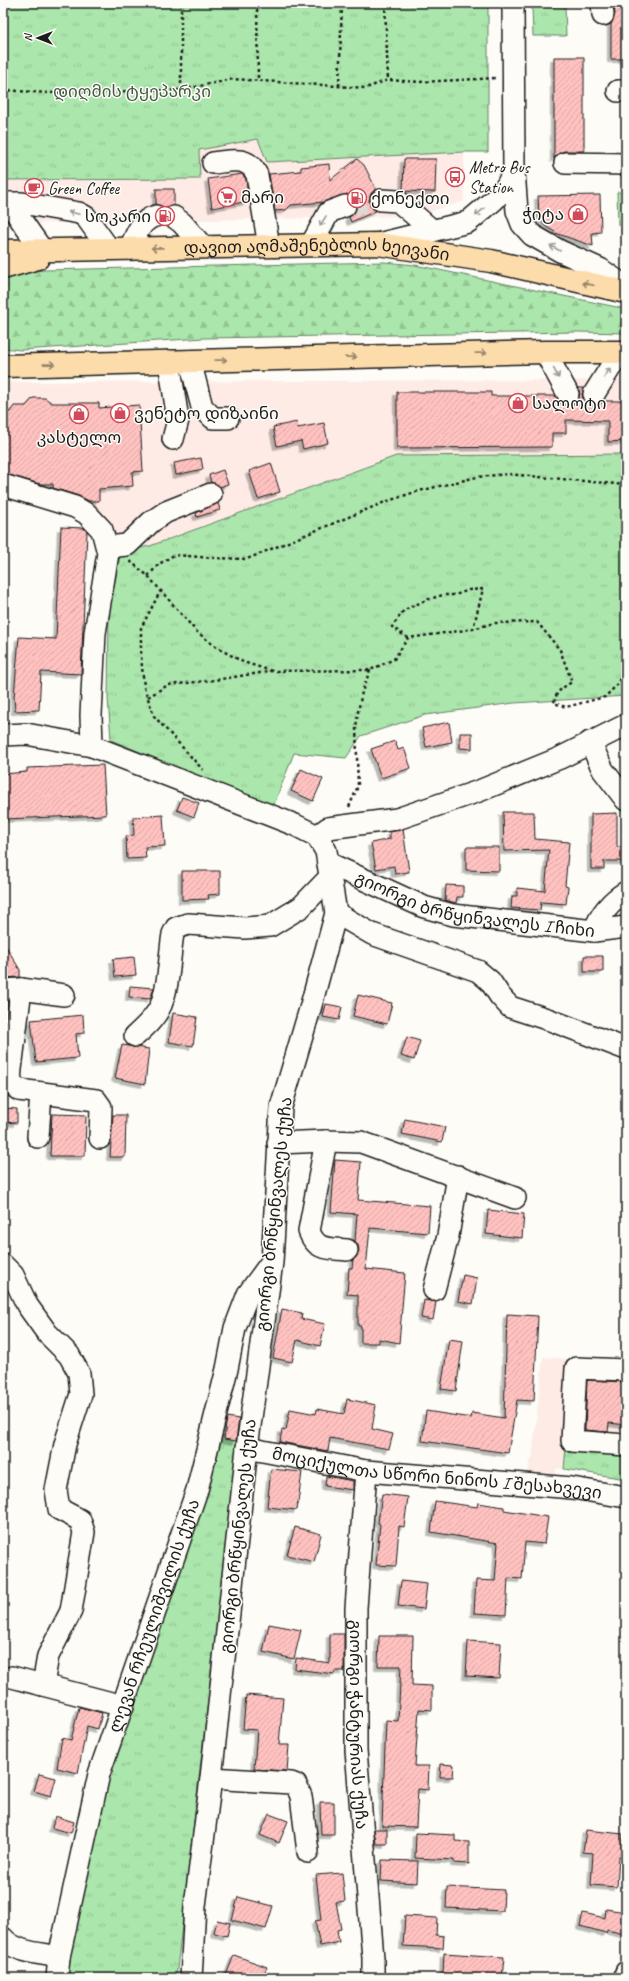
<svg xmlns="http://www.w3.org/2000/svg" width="629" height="1981" font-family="Caveat,'Noto Sans Georgian',sans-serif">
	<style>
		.built { fill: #feebe6 }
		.grass { fill: url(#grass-tufts); stroke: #648164 }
		.forest { fill: url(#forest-firs); stroke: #648164 }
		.pitch { fill: #abe6ac; stroke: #648164 }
		.building { fill: url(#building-hatch); stroke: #1c1c1c; filter: url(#shadow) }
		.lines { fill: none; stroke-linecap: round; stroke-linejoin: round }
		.minor-tunnel { stroke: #dbdad6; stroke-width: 21; stroke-dasharray: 21 10; stroke-linecap: butt }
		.minor-casing { stroke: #1c1c1c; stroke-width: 24 }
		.highway-casing { stroke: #1c1c1c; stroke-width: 25 }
		.path { stroke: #1c1c1c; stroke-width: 2.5; stroke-dasharray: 3 3; stroke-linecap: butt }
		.minor { stroke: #fdfcf7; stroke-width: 21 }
		.highway { stroke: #fddcac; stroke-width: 22 }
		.oneway { stroke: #989794 }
		.oneway2 { stroke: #98866b }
		.labels { text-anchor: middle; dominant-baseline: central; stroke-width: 3; stroke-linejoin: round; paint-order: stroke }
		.park-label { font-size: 17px; fill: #475947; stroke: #fdfcf7 }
		.poi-label { font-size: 17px; fill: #1c1c1c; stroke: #fdfcf7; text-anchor: start }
		.street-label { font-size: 17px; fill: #1c1c1c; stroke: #fdfcf7 }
	</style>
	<defs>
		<pattern id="grass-tufts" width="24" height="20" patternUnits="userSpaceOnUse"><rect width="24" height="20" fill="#abe6ac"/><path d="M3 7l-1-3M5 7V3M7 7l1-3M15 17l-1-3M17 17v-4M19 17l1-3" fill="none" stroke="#93c593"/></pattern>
		<pattern id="forest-firs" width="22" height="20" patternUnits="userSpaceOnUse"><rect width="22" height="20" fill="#abe6ac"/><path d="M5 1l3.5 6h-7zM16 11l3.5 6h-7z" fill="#93c593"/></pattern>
		<pattern id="building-hatch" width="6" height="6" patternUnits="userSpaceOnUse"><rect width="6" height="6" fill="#ffc2c0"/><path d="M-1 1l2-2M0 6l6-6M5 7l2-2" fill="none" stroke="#daa6a4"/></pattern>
		<filter id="shadow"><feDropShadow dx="-3.5" dy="3.5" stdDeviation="0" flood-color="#0004"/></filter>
	</defs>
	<rect width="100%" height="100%" fill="#fdfcf7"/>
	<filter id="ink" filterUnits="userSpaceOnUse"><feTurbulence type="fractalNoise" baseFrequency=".025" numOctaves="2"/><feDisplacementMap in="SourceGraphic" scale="8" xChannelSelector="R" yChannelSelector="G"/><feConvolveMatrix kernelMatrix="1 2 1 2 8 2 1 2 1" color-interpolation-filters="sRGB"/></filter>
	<g filter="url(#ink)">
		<path class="built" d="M258 139 268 162 464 152V201L415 216 3 224V180L199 179 198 150Z
			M626 380V454L396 456 150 546 121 552 106 520 3 482V382Z
			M543 1357 626 1362V1479L557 1468 554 1479 532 1476 528 1471 530 1460H532Z"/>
		<path class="grass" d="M3 3H488V152H464L267 162 258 139 199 150 200 179 3 180Z
			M565 6 566 36H533L532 7Z
			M626 454V696L514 703 425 715 361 736 346 758 294 753 273 807 111 740 108 698 109 609 121 552 150 546 396 456Z
			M221 1435 238 1438 176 1978H66L91 1837 120 1722Z
			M566 1447 626 1450V1479L564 1469Z"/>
		<path class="forest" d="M384 262 415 265 626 309V333L578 332 204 338 21 350 3 348V271Z"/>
		<path class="pitch" d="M617 192H626V225H618Z"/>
		<path class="building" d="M614 3H626V59H611V24L615 14Z
			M554 57H584V151H565L559 153 554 159Z
			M357 159 364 165 376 189 371 194 369 200 370 206 376 211 351 222 349 217 354 213 357 208 356 202 353 197 347 194 323 202 291 205 286 210 275 211 269 174 301 171V167L329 164 330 180Z
			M404 159H436L435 192 403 191Z
			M242 174 246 179 249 201 212 208 208 179Z
			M156 189H174V205L165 209 156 204Z
			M600 195 601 232 592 233 593 246 558 234 545 226 539 217 538 196Z
			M578 388H584L582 394 583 399 587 404 593 406 599 405 603 401H626V441L608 442V421L566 420V433H552V447L397 448V392H491V396H555L561 404 568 406 574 404 578 400 580 394Z
			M33 398H45L52 403H99V408L139 405 143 471 132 472 133 486 99 489V501H89L79 496 53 488V484H40L3 473V412H10L14 406H26Z
			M297 422 298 428 324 423 328 443 303 449 301 441 277 446 273 427Z
			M201 458 203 469 176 475 174 463Z
			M271 463 280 492 258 499 249 471Z
			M223 470 228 484 220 487 211 482 209 475Z
			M218 503 220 510 197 517 196 513Z
			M61 527 84 528 87 532 81 674 41 672 39 710 15 711 14 697 19 637 56 639Z
			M449 722 452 742 426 747 422 728Z
			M460 733H472V749L460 748Z
			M395 741 398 750 404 748 411 768 381 778 371 749Z
			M103 765 106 815 4 819 3 774 27 772V768Z
			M301 769 323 779 313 801 291 791Z
			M182 797 199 803 194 817 177 810Z
			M503 812H534L535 839 569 842 565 886 568 887 566 904 541 902 540 910 511 908 512 896H517V888L545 891 549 850 504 851Z
			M617 813V847H626V861H604V869H591V814Z
			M163 815 165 846 145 847 146 858 127 859 126 836 134 835 133 817Z
			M403 829 409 872 395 874 394 866 376 869 371 843 390 839V832Z
			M466 847H499V871L466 870Z
			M182 871H220V894L208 895 209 899 182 900Z
			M446 885 463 886V897H457L456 903 445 900Z
			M3 941 20 970V977L3 978Z
			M584 956H603V972H584Z
			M134 957 136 975 115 977 113 959Z
			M130 986 154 988 150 999 129 997Z
			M358 995 392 1003 387 1024 353 1016Z
			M326 1004 342 1007 339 1020 323 1017Z
			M173 1013 197 1017 193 1046 169 1042Z
			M83 1015 84 1033 76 1034 78 1058 36 1062 31 1020Z
			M407 1037 420 1041 414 1060 401 1056Z
			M122 1045 149 1049 145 1084 115 1078Z
			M3 1108 17 1109V1123L3 1122Z
			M52 1114 86 1115 85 1156H50Z
			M113 1115H126L125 1157H110Z
			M405 1119 445 1127 442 1142 402 1134Z
			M335 1160 361 1162 358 1200 430 1206 428 1233 370 1228 366 1269 405 1273 399 1343 379 1339V1343H361V1326H358V1295L347 1294 349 1268H352L353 1260 359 1251 358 1245 355 1241 357 1214 331 1212Z
			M488 1210 524 1214 522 1238 486 1234Z
			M463 1275 477 1278 473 1304 458 1301Z
			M424 1300 436 1302 433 1320 421 1318Z
			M282 1309 302 1313 301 1319 325 1324 320 1346 297 1340 292 1362 273 1358Z
			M507 1314 538 1316 534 1401 517 1400 508 1453 422 1441 426 1411 471 1418 472 1413 504 1418Z
			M449 1339 463 1341 456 1391 441 1389Z
			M587 1380 626 1382V1425L609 1423 608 1432 585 1430Z
			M347 1399 376 1405 372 1429 393 1434 389 1449 330 1438 328 1451 280 1442 282 1429 286 1430 290 1409 316 1414 317 1409 344 1414Z
			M227 1417 239 1419 236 1441 224 1439Z
			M271 1469 302 1472 297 1510 267 1507Z
			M326 1476 353 1481V1490L325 1486Z
			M382 1494 408 1497 404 1527 399 1526 396 1566 376 1565 380 1524 378 1523Z
			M435 1501 477 1507 478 1503 504 1507V1510L548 1517 544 1544 525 1542 522 1579 508 1578 506 1615 474 1613 476 1580 495 1581 498 1543 431 1532Z
			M295 1527 321 1534 314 1562 287 1555Z
			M401 1581 427 1584 424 1609 398 1606Z
			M269 1624 301 1630 294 1659 263 1652Z
			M330 1634H344V1671H335L334 1674 295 1669 296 1658 330 1663Z
			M379 1636H413L412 1685 432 1686V1710L419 1709 415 1766H429L428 1790 418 1789 416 1827 382 1826 386 1720 398 1721 401 1666H378Z
			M468 1641 501 1643 499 1678 466 1676Z
			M246 1695 283 1698 279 1745H289L287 1771 254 1769 257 1730 243 1729Z
			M79 1707 102 1713 98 1729 87 1726 78 1773 57 1768 62 1738 71 1740Z
			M441 1764 454 1765 453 1777H440Z
			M39 1774 56 1778 51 1796 34 1791Z
			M320 1802H334V1835H321Z
			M269 1814 288 1821 279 1843 260 1835Z
			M55 1816 74 1822 71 1833 52 1828Z
			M374 1829H387V1844H376Z
			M586 1830 623 1834 621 1857 619 1856 617 1887 591 1885 593 1853 583 1852Z
			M416 1833 455 1835V1841L469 1842V1864L454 1863V1860L415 1858Z
			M382 1860 418 1861 417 1883 381 1881Z
			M342 1873 345 1901 336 1902 341 1929 337 1930 339 1942 320 1946 315 1921 321 1920 316 1875Z
			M447 1887 504 1890 503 1911 446 1908Z
			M238 1897 273 1906 266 1929 232 1920Z
			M606 1909 626 1912 624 1934 607 1930 606 1933 580 1926 583 1913 605 1918Z
			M405 1916 437 1918 436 1935 444 1936 443 1948 403 1946Z
			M217 1920 230 1923 227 1936 214 1933Z
			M444 1953 504 1957 502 1978H447V1974H443Z
			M234 1955 267 1967 262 1978H225Z"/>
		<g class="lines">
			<path class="minor-tunnel" d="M345 206 381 200"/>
			<g class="minor-casing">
				<g id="minor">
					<path d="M513 3 514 171 517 211 522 224 532 235 560 251 600 269 626 287"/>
					<path d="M602 3 603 15"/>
					<path d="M618 91H626"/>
					<path d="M213 163C231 161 248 155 257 175L269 246"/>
					<path d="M565 163 626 164"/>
					<path d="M381 200 398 201 433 231"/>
					<path d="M3 203H22L79 213 86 217 109 249"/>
					<path d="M9 203 42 250"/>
					<path d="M174 217 182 223 203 247"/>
					<path d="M378 244 468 222 494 200 506 187 514 171"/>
					<path d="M311 245 329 212 345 206"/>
					<path d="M130 249C135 236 141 219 156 216"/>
					<path d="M545 352 568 394"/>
					<path d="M169 361 178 420 173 439"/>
					<path d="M190 361 202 407 213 418H228"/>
					<path d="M594 394 620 352"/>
					<path d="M3 485 75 507 87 514 102 530 108 553 95 633 91 715 92 746 295 825 317 836 326 851 336 913 310 1009 281 1107 272 1262 247 1448 211 1778 195 1906 191 1978"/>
					<path d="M107 547 127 545 151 522 166 512 211 494"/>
					<path d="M3 735 26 734 92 746"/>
					<path d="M590 742 603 770 626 800"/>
					<path d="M317 836 328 828 397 819 479 791 560 758 626 725"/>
					<path id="s1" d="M328 863 424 907 453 915 594 931 626 927"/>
					<path d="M336 913 372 934 478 971 490 981 500 996 510 1007 550 1020 626 1049"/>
					<path d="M594 931C600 915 611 901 626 892"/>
					<path d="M21 989 11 1069C10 1079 10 1084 19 1090L96 1100 101 1107 100 1138"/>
					<path d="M3 990 21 989 64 995"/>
					<path d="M135 1036C145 1027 156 1017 161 1005 170 982 169 957 173 934L176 928 188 924 245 928 270 926 301 907 330 877"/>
					<path d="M38 1137 41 1093"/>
					<path d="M326 1141 309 1231C316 1251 328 1248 347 1250"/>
					<path d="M278 1143 326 1141 361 1142 515 1198"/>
					<path d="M3 1265 13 1275 27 1305 47 1333 69 1355 79 1373 81 1394 65 1444 56 1490 59 1509 80 1520 84 1532 71 1611 48 1656 43 1685"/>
					<path d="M434 1290 448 1236 458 1176"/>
					<path d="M626 1370 576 1368 572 1441 626 1445"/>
					<path id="s2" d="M247 1448 366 1471 572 1488 626 1497"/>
					<path id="s3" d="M366 1471 356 1608V1750L373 1958V1978"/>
					<path d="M12 1677 123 1706"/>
					<path d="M211 1778 291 1783 296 1785 301 1796 308 1852"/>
					<path d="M3 1938C16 1953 40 1953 59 1957"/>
					<path id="s4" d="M57 1978 59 1957 99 1774 197 1490 227 1369 235 1328 248 1294 270 1264"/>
					<path d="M625 1978 626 1972"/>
				</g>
			</g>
			<g class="highway-casing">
				<g id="highway">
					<path id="s5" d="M3 251 378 244 491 261 626 292"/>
					<path d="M3 268 38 258"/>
					<path d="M3 366 545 352H626"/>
				</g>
			</g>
			<path class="path" d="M101 3 107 4 122 3
				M257 3 258 81
				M385 3 388 80
				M339 86 342 3
				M3 90 48 93 181 90 233 79 366 88 388 80 420 82 497 78
				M181 90V3
				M130 561 148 576 196 631 216 647 243 662 272 671
				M148 576 159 564 174 555 214 558 247 559 385 502 415 492 477 477 508 474 626 485
				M161 590 141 628V656L144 687 154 716 203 770
				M408 638 392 627 404 610 426 600 443 595H455L469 590 483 589 473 629
				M148 697 168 685 215 680 272 671 370 670 394 659 408 638 473 629 494 623 537 622 560 650 572 682C562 688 556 691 554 703L566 707 605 697 618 684 623 668 626 669
				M349 807 358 786 356 727 358 712 362 692 370 670"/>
			<use href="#minor" class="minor"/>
			<use href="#highway" class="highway"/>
		</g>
		<defs><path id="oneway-shaft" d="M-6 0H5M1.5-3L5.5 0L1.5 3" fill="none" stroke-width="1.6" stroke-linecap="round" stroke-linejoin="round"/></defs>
		<g class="oneway">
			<use href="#oneway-shaft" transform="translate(480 212) rotate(140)"/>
			<use href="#oneway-shaft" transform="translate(74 213) rotate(-166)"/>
			<use href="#oneway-shaft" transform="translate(323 221) rotate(121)"/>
			<use href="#oneway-shaft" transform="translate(555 248) rotate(-150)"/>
			<use href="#oneway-shaft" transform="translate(556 373) rotate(62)"/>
			<use href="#oneway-shaft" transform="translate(607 373) rotate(-59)"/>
		</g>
		<g class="oneway2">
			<use href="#oneway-shaft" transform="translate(157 248) rotate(179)"/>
			<use href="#oneway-shaft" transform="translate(588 284) rotate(-167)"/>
			<use href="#oneway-shaft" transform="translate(481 353) rotate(-1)"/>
			<use href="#oneway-shaft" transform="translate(351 357) rotate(-1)"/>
			<use href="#oneway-shaft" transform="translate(221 360) rotate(-1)"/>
			<use href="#oneway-shaft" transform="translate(49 364) rotate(-1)"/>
		</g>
	</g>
	<defs>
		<g id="bus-ring" transform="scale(1)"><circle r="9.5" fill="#fdfcf7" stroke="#d1495b" stroke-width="1.5"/><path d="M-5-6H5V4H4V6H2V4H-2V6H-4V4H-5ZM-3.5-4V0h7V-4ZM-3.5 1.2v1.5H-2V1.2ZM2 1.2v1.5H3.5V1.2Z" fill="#d1495b"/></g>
		<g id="cafe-ring" transform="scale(1)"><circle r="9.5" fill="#fdfcf7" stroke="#d1495b" stroke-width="1.5"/><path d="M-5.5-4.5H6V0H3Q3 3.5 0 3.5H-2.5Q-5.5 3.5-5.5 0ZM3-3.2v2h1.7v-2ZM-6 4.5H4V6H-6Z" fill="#d1495b"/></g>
		<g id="supermarket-ring" transform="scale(1)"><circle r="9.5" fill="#fdfcf7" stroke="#d1495b" stroke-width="1.5"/><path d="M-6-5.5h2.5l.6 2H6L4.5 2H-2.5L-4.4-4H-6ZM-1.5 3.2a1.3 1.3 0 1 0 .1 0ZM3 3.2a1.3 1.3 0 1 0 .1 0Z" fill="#d1495b"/></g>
		<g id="fuel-ring" transform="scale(1)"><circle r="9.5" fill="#fdfcf7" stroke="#d1495b" stroke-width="1.5"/><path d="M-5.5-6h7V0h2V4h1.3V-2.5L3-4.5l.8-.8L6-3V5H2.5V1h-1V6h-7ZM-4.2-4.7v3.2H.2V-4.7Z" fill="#d1495b"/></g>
		<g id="shop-ring" transform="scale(1)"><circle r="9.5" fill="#fdfcf7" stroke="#d1495b" stroke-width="1.5"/><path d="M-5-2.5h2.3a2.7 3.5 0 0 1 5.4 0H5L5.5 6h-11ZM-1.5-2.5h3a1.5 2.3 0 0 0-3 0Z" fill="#d1495b"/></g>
	</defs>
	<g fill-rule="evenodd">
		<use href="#bus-ring" x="455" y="177"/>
		<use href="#cafe-ring" x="34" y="188"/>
		<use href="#supermarket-ring" x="227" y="197"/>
		<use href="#fuel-ring" x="357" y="198"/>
		<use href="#shop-ring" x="578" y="214"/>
		<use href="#fuel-ring" x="165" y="216"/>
		<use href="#shop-ring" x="518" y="403"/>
		<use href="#shop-ring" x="120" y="413"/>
		<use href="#shop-ring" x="79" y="414"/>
	</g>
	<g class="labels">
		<g class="park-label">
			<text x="132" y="91">დიღმის ტყეპარკი</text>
		</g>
		<g class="poi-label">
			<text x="469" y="167">Metro Bus<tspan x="469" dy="20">Station</tspan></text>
			<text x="48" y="188">Green Coffee</text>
			<text x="241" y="197">მარი</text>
			<text x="371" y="198">ქონექთი</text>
			<text x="564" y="214" text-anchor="end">ჭიტა</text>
			<text x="151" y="216" text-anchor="end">სოკარი</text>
			<text x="532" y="403">სალოტი</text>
			<text x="134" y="413">ვენეტო დიზაინი</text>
			<text x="79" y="437" text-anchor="middle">კასტელო</text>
		</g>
		<g class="street-label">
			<text stroke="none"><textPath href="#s5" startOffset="314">დავით აღმაშენებლის ხეივანი</textPath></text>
			<text stroke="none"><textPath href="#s1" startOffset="155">გიორგი ბრწყინვალეს I ჩიხი</textPath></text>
			<text transform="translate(274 1214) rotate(-84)">გიორგი ბრწყინვალეს ქუჩა</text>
			<text stroke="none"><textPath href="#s2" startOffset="192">მოციქულთა სწორი ნინოს I შესახვევი</textPath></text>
			<text transform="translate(238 1536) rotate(-84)">გიორგი ბრწყინვალეს ქუჩა</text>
			<text stroke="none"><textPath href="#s4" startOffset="376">ლევან რჩეულიშვილის ქუჩა</textPath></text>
			<text stroke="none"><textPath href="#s3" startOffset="254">გიორგი ჭანტურიას ქუჩა</textPath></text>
		</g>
	</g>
	<rect width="629" height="1981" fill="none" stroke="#fdfcf7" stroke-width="16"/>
	<rect x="8" y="8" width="613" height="1965" fill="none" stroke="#1c1c1c" stroke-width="1.5" filter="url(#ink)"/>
	<g transform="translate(38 38) rotate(270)" stroke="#fdfcf7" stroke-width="3" paint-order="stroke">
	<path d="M0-3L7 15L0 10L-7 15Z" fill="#1c1c1c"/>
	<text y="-6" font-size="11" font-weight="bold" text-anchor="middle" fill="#1c1c1c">N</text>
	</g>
</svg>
